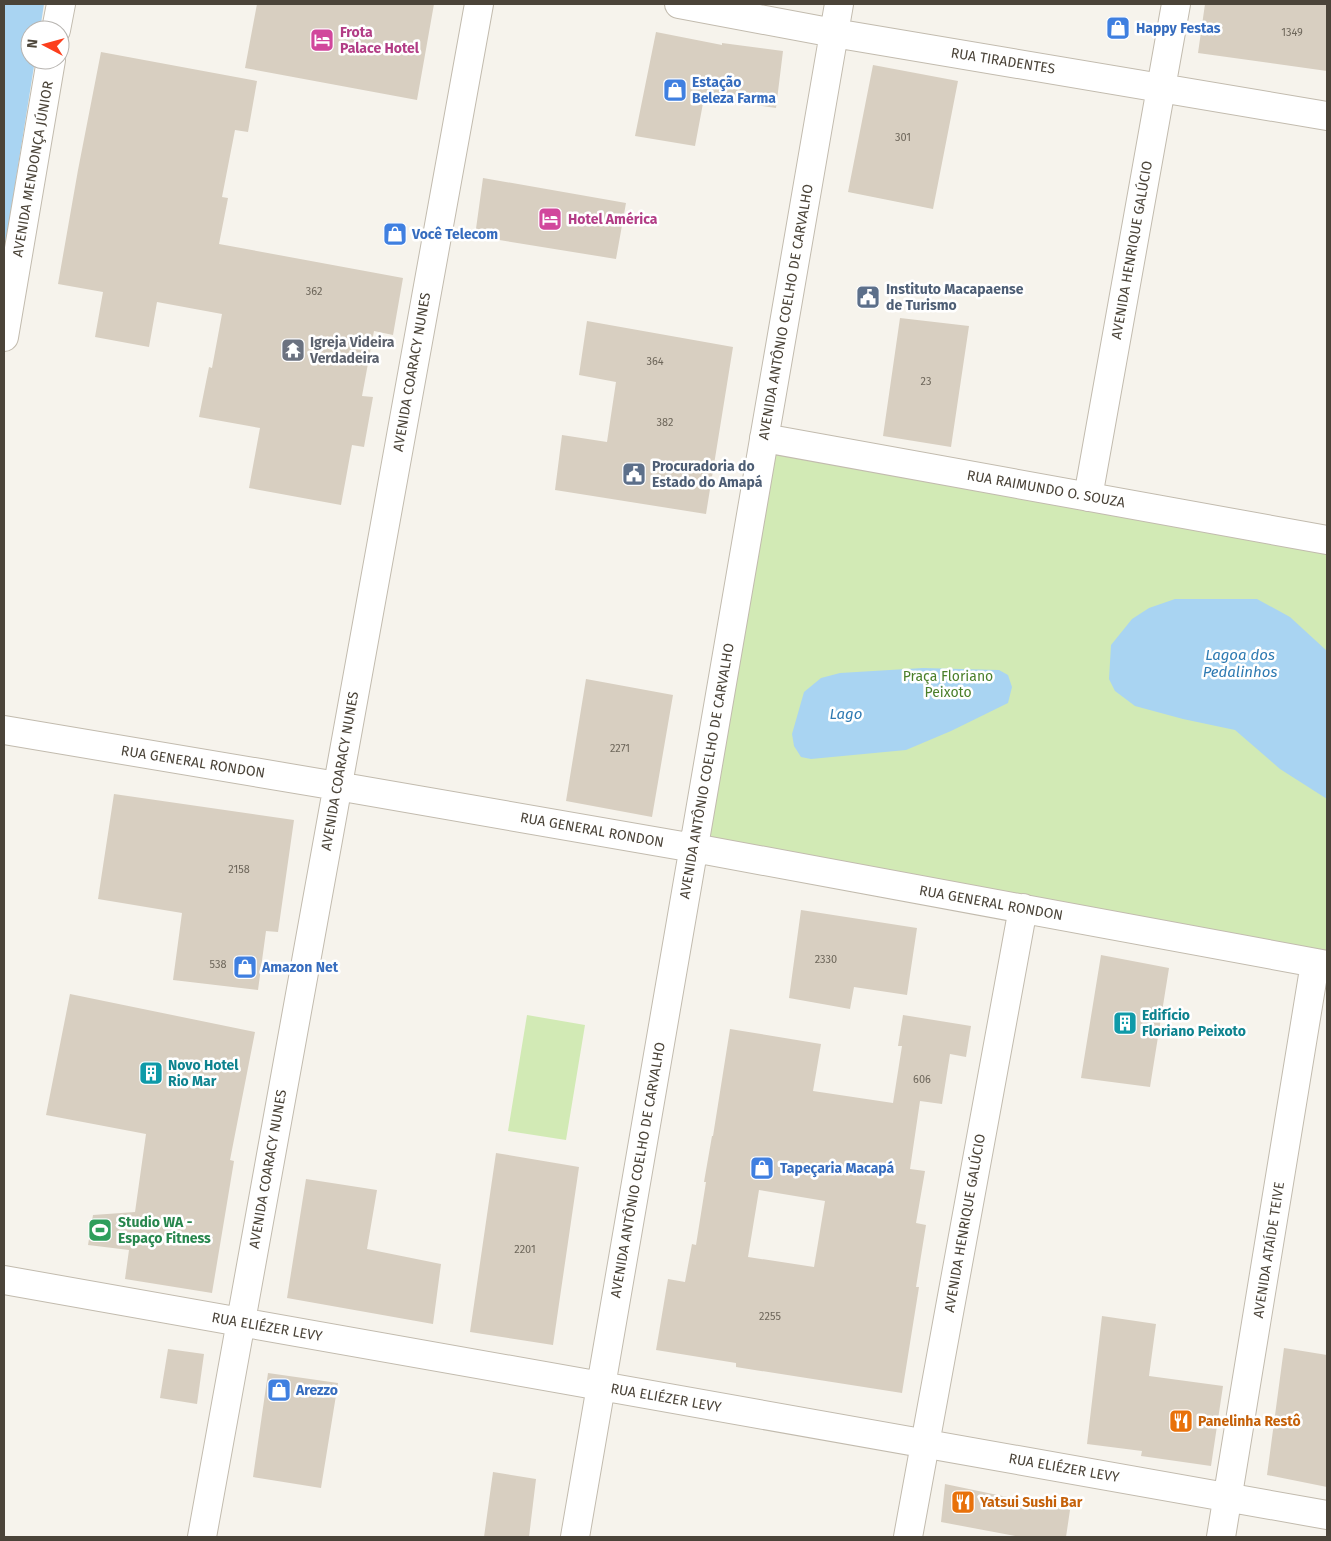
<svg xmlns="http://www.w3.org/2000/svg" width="1331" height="1541" font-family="'Fira Sans',sans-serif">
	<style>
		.green { fill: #d2eab5 }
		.water { fill: #a9d4f2 }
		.building { fill: #d8cfc1; fill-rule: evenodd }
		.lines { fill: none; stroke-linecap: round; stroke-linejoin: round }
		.minor-casing { stroke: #c2bbae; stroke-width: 30 }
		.minor { stroke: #fff; stroke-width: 28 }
		.labels { text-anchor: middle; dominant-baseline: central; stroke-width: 5; stroke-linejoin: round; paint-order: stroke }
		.number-label { font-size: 11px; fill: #6e675b }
		.shop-label { font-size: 14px; font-weight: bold; fill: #366cbe; stroke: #fff; text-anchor: start }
		.hotel-label { font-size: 14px; font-weight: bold; fill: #b23c85; stroke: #fff; text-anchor: start }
		.street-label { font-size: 14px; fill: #4b4439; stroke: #fff }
		.service-label { font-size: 14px; font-weight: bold; fill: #4e5e75; stroke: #fff; text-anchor: start }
		.worship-label { font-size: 14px; font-weight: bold; fill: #5b616d; stroke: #fff; text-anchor: start }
		.park-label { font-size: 14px; fill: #4a7f2a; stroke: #fff }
		.culture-label { font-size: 14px; font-weight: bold; fill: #0d838f; stroke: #fff; text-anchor: start }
		.leisure-label { font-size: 14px; font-weight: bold; fill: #27864d; stroke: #fff; text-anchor: start }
		.food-label { font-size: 14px; font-weight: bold; fill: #c56008; stroke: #fff; text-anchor: start }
		.water-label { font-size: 15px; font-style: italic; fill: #2e7ab2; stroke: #fff }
	</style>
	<rect width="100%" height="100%" fill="#f6f3ec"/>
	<path class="green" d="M764 438 1327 540V965L694 848Z
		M527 1015 585 1025 566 1140 508 1131Z"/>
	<path class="water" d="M4 4H44L40 30H30V60H35L4 254Z
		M1175 599H1257L1290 617 1327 651V799L1280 769 1235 730 1183 719 1135 706 1115 691 1109 679 1111 645 1132 619 1149 608Z
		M923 668 999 670 1008 675 1012 687 1008 703 951 731 906 750 811 759 801 757 794 746 792 734 804 692 821 678 840 673Z"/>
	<path class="building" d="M257 4H434L417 100 245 68Z
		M1205 4H1327V71L1198 53Z
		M656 32 722 45V43L783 51 776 108 704 98 695 146 635 136Z
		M101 52 257 81 248 132 235 130 222 197 228 198 219 244 403 278 393 335 374 331 362 396 373 397 364 447 352 445 341 505 249 488 260 428 199 417 209 367 212 368 222 314 157 302 149 347 95 337 103 292 58 284 78 170Z
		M873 65 958 81 933 209 848 192Z
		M483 178 626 203 616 259 475 236Z
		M900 318 969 326 951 447 883 436Z
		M587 321 733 347 706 514 555 490 562 435 607 442 616 382 579 375Z
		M586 679 673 695 652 817 566 801Z
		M114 794 294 820 278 932 266 931 258 990 173 980 182 913 98 899Z
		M801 910 917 928 907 995 854 987 850 1009 789 998Z
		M1101 955 1169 968 1150 1087 1081 1078Z
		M70 994 255 1032 230 1160 234 1161 212 1293 125 1279 129 1250 88 1245 93 1215 135 1212 146 1134 46 1115Z
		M903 1015 971 1026 966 1057 950 1054 942 1104 920 1101 910 1169 925 1171 916 1223 926 1225 916 1287H919L902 1393 736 1367V1363L656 1350 668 1279 685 1282 692 1244 696 1245 706 1182H704L712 1136H713L730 1029 821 1044 813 1091 893 1103 902 1046H898ZM759 1190 825 1201 814 1267 748 1257Z
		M496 1153 579 1167 553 1345 470 1332Z
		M306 1179 377 1190 367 1249 441 1264 433 1324 287 1298Z
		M1102 1316 1156 1324 1149 1376 1223 1386 1211 1466 1141 1456 1142 1451 1087 1444Z
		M1284 1348 1327 1355V1487L1267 1475Z
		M168 1349 204 1354 197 1404 160 1398Z
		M268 1373 338 1383 321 1488 253 1477Z
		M493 1472 536 1479 529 1537H484Z
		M945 1484 1070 1510 1066 1537H1020L941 1522Z"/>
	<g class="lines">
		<g class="minor-casing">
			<path id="minor" d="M679 4 834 33 1327 116
				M56 30 61 4
				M4 337 51 60
				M764 438 1327 540
				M1088 497 1176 4
				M4 730 337 786 694 848 1327 965
				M4 1280 1327 1515
				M202 1537 479 4
				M575 1537 839 4
				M908 1537 1023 908
				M1221 1537 1315 963"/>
		</g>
		<use href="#minor" class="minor"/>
	</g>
	<defs>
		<g id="shop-square" transform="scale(1.25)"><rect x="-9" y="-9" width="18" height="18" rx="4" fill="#3f7fe0" stroke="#fff"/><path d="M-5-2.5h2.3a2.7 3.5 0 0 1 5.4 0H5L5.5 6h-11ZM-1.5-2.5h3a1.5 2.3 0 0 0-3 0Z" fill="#fff"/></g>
		<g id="hotel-square" transform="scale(1.25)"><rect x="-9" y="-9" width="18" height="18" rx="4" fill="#d1479c" stroke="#fff"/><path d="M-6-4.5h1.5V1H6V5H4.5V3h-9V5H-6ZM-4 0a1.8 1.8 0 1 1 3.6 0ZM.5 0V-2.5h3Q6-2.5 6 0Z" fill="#fff"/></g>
		<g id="civic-square" transform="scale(1.25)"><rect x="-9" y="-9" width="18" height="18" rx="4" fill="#5c6f8a" stroke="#fff"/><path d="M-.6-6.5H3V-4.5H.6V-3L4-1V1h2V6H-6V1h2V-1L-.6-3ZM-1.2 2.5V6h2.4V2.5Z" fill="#fff"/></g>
		<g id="temple-square" transform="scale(1.25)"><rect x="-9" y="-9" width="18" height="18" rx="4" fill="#6b7280" stroke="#fff"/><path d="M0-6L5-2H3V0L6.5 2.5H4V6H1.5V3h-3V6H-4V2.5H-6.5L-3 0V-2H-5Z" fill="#fff"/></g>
		<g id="building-square" transform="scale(1.25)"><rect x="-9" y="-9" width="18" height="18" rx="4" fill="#0f9aa8" stroke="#fff"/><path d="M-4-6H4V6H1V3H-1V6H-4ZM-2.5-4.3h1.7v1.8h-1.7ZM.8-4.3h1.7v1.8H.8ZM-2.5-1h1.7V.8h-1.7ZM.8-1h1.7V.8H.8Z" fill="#fff"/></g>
		<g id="stadium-square" transform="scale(1.25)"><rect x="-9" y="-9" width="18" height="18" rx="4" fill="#2e9e5b" stroke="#fff"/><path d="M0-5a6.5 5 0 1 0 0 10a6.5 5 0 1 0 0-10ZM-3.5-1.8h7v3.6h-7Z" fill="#fff"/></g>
		<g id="restaurant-square" transform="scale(1.25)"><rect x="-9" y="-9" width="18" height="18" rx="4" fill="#e8710a" stroke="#fff"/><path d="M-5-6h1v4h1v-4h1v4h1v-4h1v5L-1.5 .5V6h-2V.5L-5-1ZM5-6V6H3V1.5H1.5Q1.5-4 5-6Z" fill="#fff"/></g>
	</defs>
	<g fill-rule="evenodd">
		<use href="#shop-square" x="1118" y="28"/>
		<use href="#hotel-square" x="322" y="40"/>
		<use href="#shop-square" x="675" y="90"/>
		<use href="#hotel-square" x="550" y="219"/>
		<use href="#shop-square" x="395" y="234"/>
		<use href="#civic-square" x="868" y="297"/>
		<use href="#temple-square" x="293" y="350"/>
		<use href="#civic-square" x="634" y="474"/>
		<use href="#shop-square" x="245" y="967"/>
		<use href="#building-square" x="1125" y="1023"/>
		<use href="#building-square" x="151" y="1073"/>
		<use href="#shop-square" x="762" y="1168"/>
		<use href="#stadium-square" x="100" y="1230"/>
		<use href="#shop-square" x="279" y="1390"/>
		<use href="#restaurant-square" x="1181" y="1421"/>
		<use href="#restaurant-square" x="963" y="1502"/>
	</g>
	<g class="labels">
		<g class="number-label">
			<text x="1292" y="32">1349</text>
			<text x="903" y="137">301</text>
			<text x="314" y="291">362</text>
			<text x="655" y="361">364</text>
			<text x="926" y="381">23</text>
			<text x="665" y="422">382</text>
			<text x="620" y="748">2271</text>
			<text x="239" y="869">2158</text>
			<text x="826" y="959">2330</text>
			<text x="218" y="964">538</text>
			<text x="922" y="1079">606</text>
			<text x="525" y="1249">2201</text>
			<text x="770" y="1316">2255</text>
		</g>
		<g class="shop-label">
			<text x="1136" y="28">Happy Festas</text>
			<text x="692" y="82">Estação<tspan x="692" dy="16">Beleza Farma</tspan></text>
			<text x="412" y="234">Você Telecom</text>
			<text x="262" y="967">Amazon Net</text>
			<text x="780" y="1168">Tapeçaria Macapá</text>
			<text x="296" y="1390">Arezzo</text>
		</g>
		<g class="hotel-label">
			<text x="340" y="32">Frota<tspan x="340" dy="16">Palace Hotel</tspan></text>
			<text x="568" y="219">Hotel América</text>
		</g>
		<g class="street-label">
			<text transform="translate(1003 61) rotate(9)">RUA TIRADENTES</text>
			<text transform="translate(33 169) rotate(-80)">AVENIDA MENDONÇA JÚNIOR</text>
			<text transform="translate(1132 250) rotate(-80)">AVENIDA HENRIQUE GALÚCIO</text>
			<text transform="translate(786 312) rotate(-80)">AVENIDA ANTÔNIO COELHO DE CARVALHO</text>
			<text transform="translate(412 372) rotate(-80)">AVENIDA COARACY NUNES</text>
			<text transform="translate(1046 489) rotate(10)">RUA RAIMUNDO O. SOUZA</text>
			<text transform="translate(193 762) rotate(9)">RUA GENERAL RONDON</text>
			<text transform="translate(340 771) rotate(-80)">AVENIDA COARACY NUNES</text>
			<text transform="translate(707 771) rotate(-80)">AVENIDA ANTÔNIO COELHO DE CARVALHO</text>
			<text transform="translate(592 830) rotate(10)">RUA GENERAL RONDON</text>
			<text transform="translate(991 903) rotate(10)">RUA GENERAL RONDON</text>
			<text transform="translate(268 1169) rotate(-80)">AVENIDA COARACY NUNES</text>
			<text transform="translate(638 1170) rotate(-80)">AVENIDA ANTÔNIO COELHO DE CARVALHO</text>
			<text transform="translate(965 1223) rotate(-80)">AVENIDA HENRIQUE GALÚCIO</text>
			<text transform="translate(1269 1250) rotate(-81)">AVENIDA ATAÍDE TEIVE</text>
			<text transform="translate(267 1327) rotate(10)">RUA ELIÉZER LEVY</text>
			<text transform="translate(666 1398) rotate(10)">RUA ELIÉZER LEVY</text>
			<text transform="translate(1064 1468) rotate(10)">RUA ELIÉZER LEVY</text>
		</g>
		<g class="service-label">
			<text x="886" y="289">Instituto Macapaense<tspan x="886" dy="16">de Turismo</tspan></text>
			<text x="652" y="466">Procuradoria do<tspan x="652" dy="16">Estado do Amapá</tspan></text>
		</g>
		<g class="worship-label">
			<text x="310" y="342">Igreja Videira<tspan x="310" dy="16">Verdadeira</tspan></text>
		</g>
		<g class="park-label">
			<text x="948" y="676">Praça Floriano<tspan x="948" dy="16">Peixoto</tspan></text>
		</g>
		<g class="culture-label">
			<text x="1142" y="1015">Edifício<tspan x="1142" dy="16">Floriano Peixoto</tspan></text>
			<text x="168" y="1065">Novo Hotel<tspan x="168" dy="16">Rio Mar</tspan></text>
		</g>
		<g class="leisure-label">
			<text x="118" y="1222">Studio WA -<tspan x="118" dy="16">Espaço Fitness</tspan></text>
		</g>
		<g class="food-label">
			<text x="1198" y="1421">Panelinha Restô</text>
			<text x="980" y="1502">Yatsui Sushi Bar</text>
		</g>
		<g class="water-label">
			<text x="1240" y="655">Lagoa dos<tspan x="1240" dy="17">Pedalinhos</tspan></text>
			<text x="846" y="714">Lago</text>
		</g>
	</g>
	<rect width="1331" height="1541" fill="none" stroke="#4b4439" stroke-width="10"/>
	<g transform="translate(45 45) rotate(276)"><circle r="24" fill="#ffffff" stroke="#b7b4b0"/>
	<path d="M0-4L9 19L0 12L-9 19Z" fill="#fc3f1d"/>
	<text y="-8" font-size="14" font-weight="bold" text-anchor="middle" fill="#4b4439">N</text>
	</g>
</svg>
